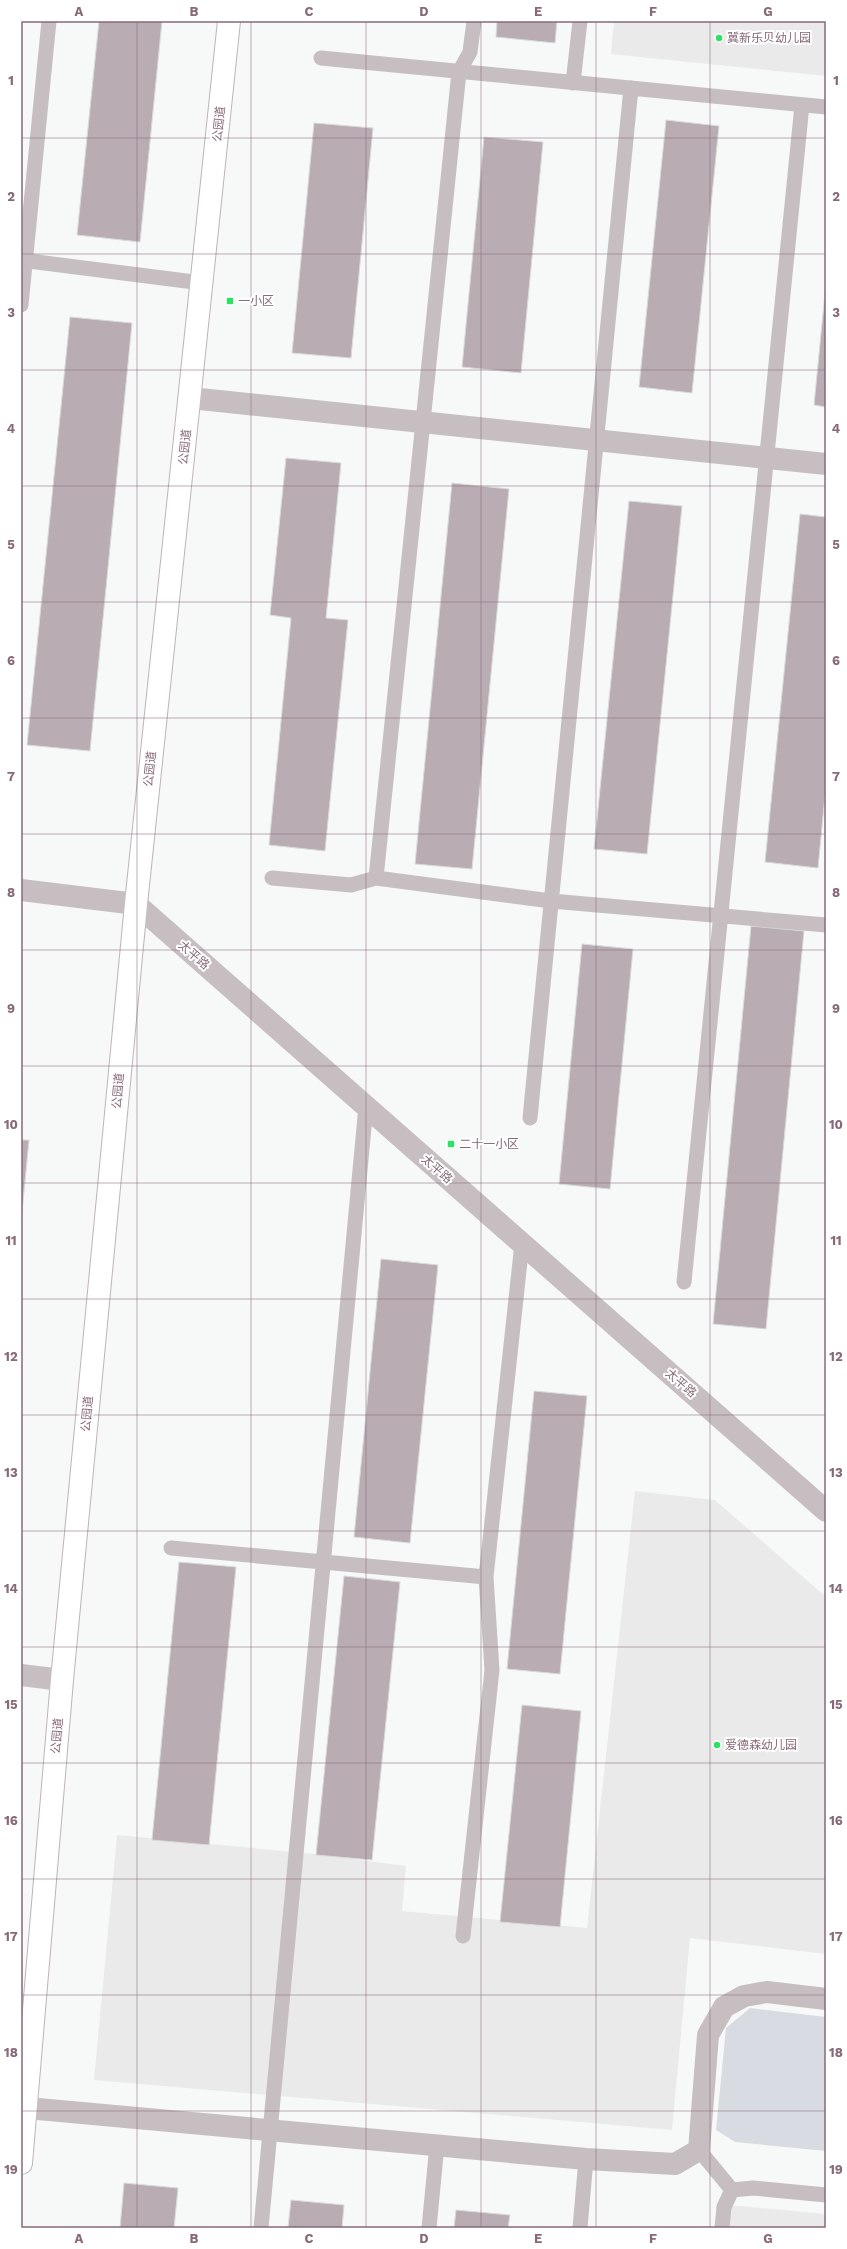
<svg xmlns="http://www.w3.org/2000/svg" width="847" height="2249" font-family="'Work Sans','Noto Sans SC',sans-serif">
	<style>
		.built { fill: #eaeaeb }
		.green { fill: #d8dbe1 }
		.building { fill: #b9acb3; stroke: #d9dbdb }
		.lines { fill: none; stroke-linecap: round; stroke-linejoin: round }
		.secondary-casing { stroke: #bdb3b8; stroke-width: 24 }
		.service { stroke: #c7bec2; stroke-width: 15 }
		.minor { stroke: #c7bec2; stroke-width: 22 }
		.tertiary { stroke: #c7bec2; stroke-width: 22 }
		.secondary { stroke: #fff; stroke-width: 22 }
		.grid { fill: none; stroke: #876978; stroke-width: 1; stroke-opacity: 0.55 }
		.poi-dot { fill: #2fe163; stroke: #fff; stroke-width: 1.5 }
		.labels { text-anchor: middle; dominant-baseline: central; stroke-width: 4; stroke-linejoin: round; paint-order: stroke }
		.poi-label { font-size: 12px; fill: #876978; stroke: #fff; text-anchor: start }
		.street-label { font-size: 12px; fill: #876978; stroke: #fff }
		.neatline { fill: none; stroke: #876978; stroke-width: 1.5 }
		.grid-label { font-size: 13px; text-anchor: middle; font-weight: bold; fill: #876978 }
	</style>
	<rect width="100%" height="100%" fill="#f7f9f9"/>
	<path class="built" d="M614 21H826V76L611 54Z
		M635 1491 715 1500 826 1597V1954L690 1938 672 2130 94 2080 117 1835 315 1854 406 1866 402 1911 587 1928Z
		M729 2205 826 2214V2228H727Z"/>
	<path class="green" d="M750 2008 826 2017V2151L735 2142 716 2130 726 2028Z"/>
	<path class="building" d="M99 21H162L140 242 77 235Z
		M497 21H557L555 43 496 37Z
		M666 120 719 126 692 393 639 387Z
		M314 123 373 128 351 358 292 353Z
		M484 137 543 142 521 373 462 367Z
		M826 283V407L814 405Z
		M70 317 132 323 90 751 27 745Z
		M286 458 341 463 326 618 348 620 325 851 269 845 291 618 270 615Z
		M452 483 509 489 472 869 415 864Z
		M629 501 682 506 647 854 594 849Z
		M800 514 826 517V785L818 868 765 862Z
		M751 926 804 931 766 1329 713 1324Z
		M582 944 633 949 610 1189 559 1184Z
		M21 1140H29L21 1222Z
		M381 1259 438 1265 410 1543 354 1537Z
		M534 1391 587 1396 560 1674 507 1669Z
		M179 1562 236 1567 209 1845 152 1840Z
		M344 1576 400 1582 372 1860 316 1855Z
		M522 1705 581 1711 560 1927 500 1922Z
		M124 2183 178 2188 174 2228H120Z
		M291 2200 344 2205 342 2228H288Z
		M456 2210 510 2215 508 2228H454Z"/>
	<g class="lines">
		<g class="secondary-casing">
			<path id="secondary" d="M21 2163 62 1680 136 904 229 21"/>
		</g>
		<path class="service" d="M321 58 826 107
			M573 83 580 21
			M21 260 202 283
			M21 305 49 21
			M272 878 351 885 376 878 551 901 826 925
			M376 878 459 72 470 52 474 21
			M530 1118 631 88
			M684 1282 802 105
			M171 1548 486 1577
			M463 1936 492 1670 486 1577 522 1243
			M699 2150 732 2190 724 2207 722 2228
			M732 2190 753 2188 826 2195
			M261 2228 366 1106
			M429 2228 437 2145
			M580 2228 586 2159"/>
		<path class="minor" d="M190 398 826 464
			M21 1675 62 1680
			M27 2108 586 2159 675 2164 699 2150 708 2035 724 2007 744 1996 767 1992 826 1999"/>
		<path class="tertiary" d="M21 890 136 904 826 1511"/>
		<use href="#secondary" class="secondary"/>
	</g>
	<path class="grid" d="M137 21V2228M251 21V2228M366 21V2228M481 21V2228M596 21V2228M710 21V2228M21 138H826M21 254H826M21 370H826M21 486H826M21 602H826M21 718H826M21 834H826M21 950H826M21 1066H826M21 1183H826M21 1299H826M21 1415H826M21 1531H826M21 1647H826M21 1763H826M21 1879H826M21 1995H826M21 2111H826"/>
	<g class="poi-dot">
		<circle cx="719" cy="38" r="4"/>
		<rect x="226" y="297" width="8" height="8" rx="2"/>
		<rect x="447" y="1140" width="8" height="8" rx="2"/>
		<circle cx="717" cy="1745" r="4"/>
	</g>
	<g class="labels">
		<g class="poi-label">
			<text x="727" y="38">冀新乐贝幼儿园</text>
			<text x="238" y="301">一小区</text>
			<text x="459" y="1144">二十一小区</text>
			<text x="725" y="1745">爱德森幼儿园</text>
		</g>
		<g class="street-label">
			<text transform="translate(219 124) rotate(-84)">公园道</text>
			<text transform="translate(185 447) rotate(-84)">公园道</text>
			<text transform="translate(150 769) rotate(-84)">公园道</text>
			<text transform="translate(194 955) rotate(41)">太平路</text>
			<text transform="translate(118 1091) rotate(-85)">公园道</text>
			<text transform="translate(437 1169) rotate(41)">太平路</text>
			<text transform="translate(681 1383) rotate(41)">太平路</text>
			<text transform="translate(87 1414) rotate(-85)">公园道</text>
			<text transform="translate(57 1736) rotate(-85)">公园道</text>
		</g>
	</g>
	<rect width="847" height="2249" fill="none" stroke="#ffffff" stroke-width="44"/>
	<rect x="22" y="22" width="803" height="2205" class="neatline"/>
	<g class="grid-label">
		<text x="79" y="16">A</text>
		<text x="194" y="16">B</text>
		<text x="309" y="16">C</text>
		<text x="424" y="16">D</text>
		<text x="538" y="16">E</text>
		<text x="653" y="16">F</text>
		<text x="768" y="16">G</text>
		<text x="11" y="85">1</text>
		<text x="836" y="85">1</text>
		<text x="11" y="201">2</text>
		<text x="836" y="201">2</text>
		<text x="11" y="317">3</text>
		<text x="836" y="317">3</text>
		<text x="11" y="433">4</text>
		<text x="836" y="433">4</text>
		<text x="11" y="549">5</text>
		<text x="836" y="549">5</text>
		<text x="11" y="665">6</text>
		<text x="836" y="665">6</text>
		<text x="11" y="781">7</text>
		<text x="836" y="781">7</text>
		<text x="11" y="897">8</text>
		<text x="836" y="897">8</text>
		<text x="11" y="1013">9</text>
		<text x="836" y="1013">9</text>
		<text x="11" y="1129">10</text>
		<text x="836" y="1129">10</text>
		<text x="11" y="1245">11</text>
		<text x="836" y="1245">11</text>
		<text x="11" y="1361">12</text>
		<text x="836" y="1361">12</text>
		<text x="11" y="1477">13</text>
		<text x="836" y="1477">13</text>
		<text x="11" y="1593">14</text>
		<text x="836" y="1593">14</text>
		<text x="11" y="1709">15</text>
		<text x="836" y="1709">15</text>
		<text x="11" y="1825">16</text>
		<text x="836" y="1825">16</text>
		<text x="11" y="1941">17</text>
		<text x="836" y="1941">17</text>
		<text x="11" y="2057">18</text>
		<text x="836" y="2057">18</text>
		<text x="11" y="2174">19</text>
		<text x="836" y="2174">19</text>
		<text x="79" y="2243">A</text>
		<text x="194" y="2243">B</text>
		<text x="309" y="2243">C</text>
		<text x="424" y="2243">D</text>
		<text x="538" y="2243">E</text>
		<text x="653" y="2243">F</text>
		<text x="768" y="2243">G</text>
	</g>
</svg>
